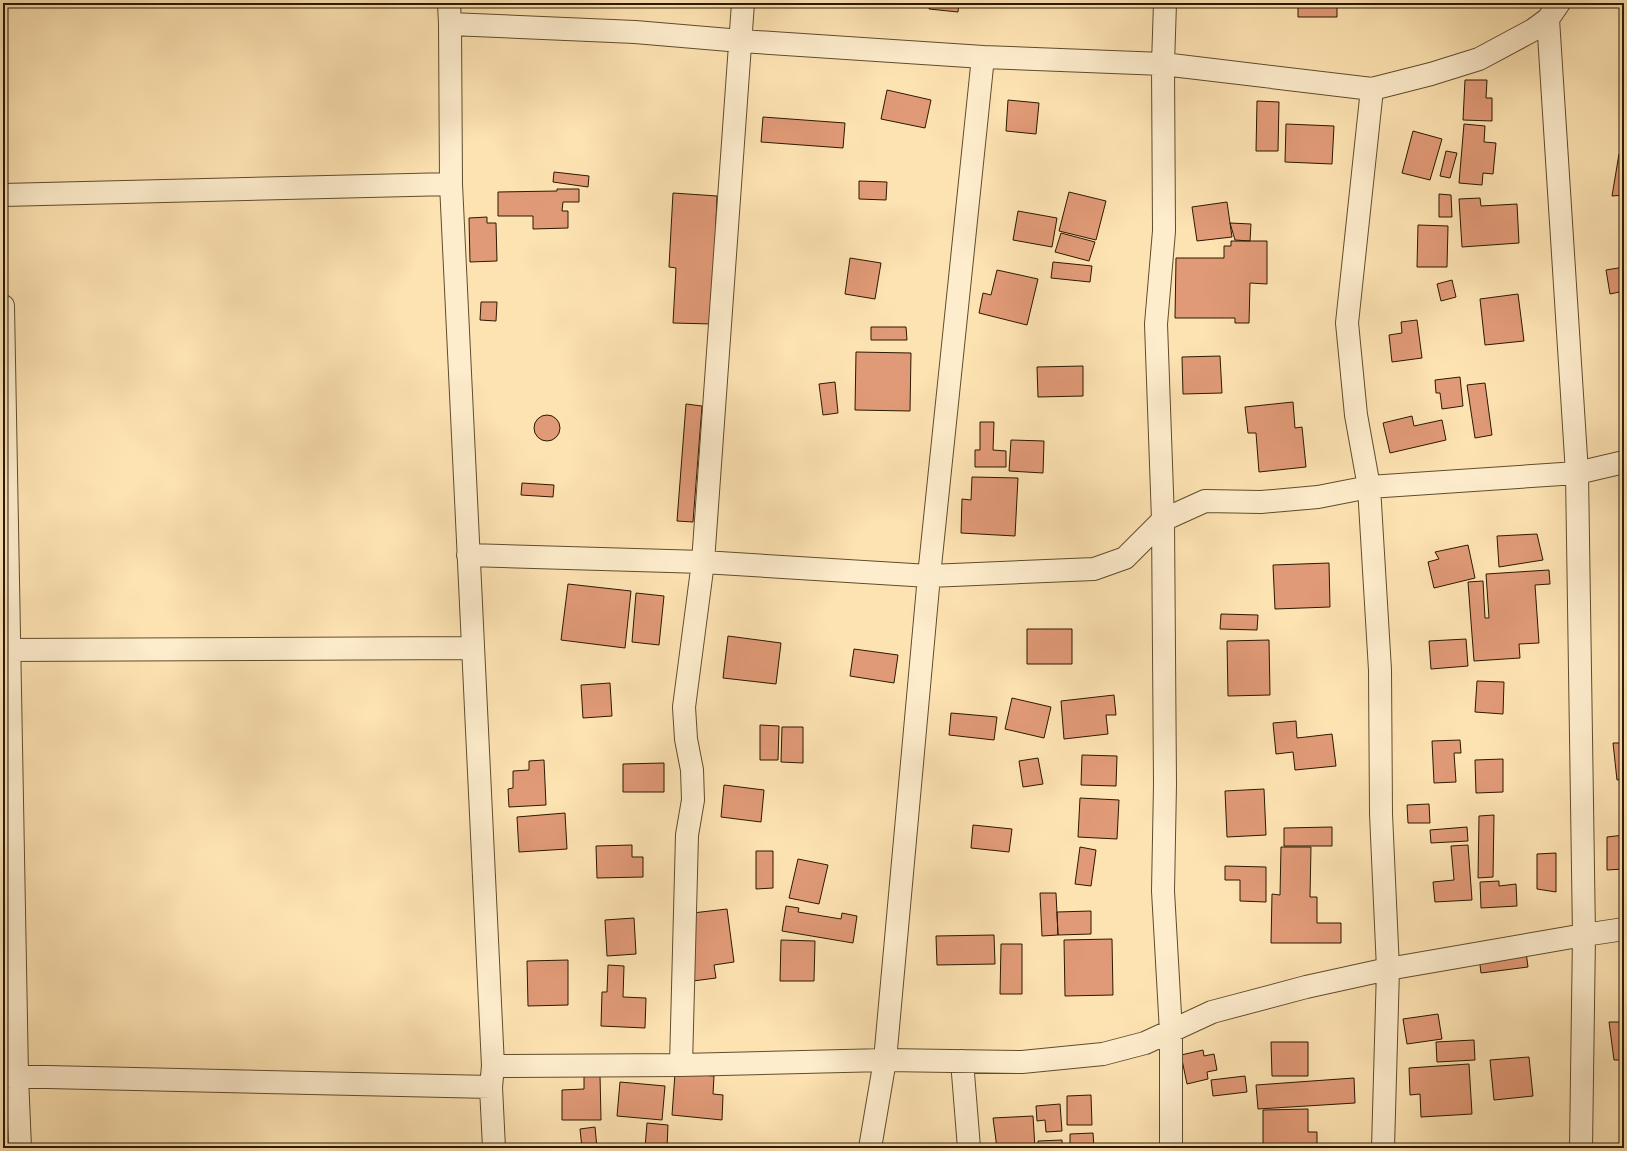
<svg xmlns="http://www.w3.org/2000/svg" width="1627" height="1151" font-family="'Gentium Book Plus',serif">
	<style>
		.building { fill: #e19a77; stroke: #2b1900 }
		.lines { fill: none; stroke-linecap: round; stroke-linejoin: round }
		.minor-casing { stroke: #604c2c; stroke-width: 24 }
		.minor { stroke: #feedcd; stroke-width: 22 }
	</style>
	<rect width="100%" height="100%" fill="#fee3b2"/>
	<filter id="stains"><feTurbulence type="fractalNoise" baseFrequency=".005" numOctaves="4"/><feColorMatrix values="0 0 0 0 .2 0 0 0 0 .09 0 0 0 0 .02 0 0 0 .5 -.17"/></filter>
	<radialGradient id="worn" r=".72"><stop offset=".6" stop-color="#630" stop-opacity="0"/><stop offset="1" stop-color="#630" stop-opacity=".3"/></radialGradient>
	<path class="building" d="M929 3H959L958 12 929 9Z
		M1194 3H1247V7L1194 6Z
		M1298 3H1337V17H1298Z
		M1465 80H1487L1486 98H1492V121L1463 120Z
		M887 90 931 100 925 128 881 119Z
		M1008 100 1039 103 1036 134 1006 131Z
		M1257 101 1279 102 1278 151H1256Z
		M763 117 845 123 843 148 761 142Z
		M1286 124 1334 126 1332 164 1285 162Z
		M1464 124 1485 126 1484 142 1496 143 1493 174 1483 173 1482 185 1459 183Z
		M1413 131 1442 139 1430 180 1402 173Z
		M1446 151 1457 153 1450 178 1440 176Z
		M1619 154 1624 155V195L1612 196Z
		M554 172 589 176 588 187 553 182Z
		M859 181 887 182 886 200 859 199Z
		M557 189H579V202H563L562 211H568V228L533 229V216H498V192L557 191Z
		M1069 192 1106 201 1096 240 1059 231Z
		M673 193 717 196 712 324 673 323 676 268 669 267Z
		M1439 194 1451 195 1452 217H1439Z
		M1480 198 1481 206 1517 204 1519 243 1462 247 1459 199Z
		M1227 202 1232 237 1197 241 1192 207Z
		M1018 211 1057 218 1052 247 1013 240Z
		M487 217V223H496L497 261 470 262 469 218Z
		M1230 223 1251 224 1250 241 1235 240Z
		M1418 225 1448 226 1447 267H1417Z
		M1061 233 1095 242 1089 261 1055 252Z
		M1231 241H1267V284L1250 283 1249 323H1235V318H1175L1176 258H1224V246H1231Z
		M850 258 881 263 875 299 845 294Z
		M1053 262 1092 266 1090 282 1051 278Z
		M1624 267V291L1610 294 1606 270Z
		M997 270 1038 279 1027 325 979 313 983 293 991 295Z
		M1452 280 1456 297 1441 301 1437 284Z
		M1518 294 1524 341 1485 345 1480 299Z
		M481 302H497L496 321 480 320Z
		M1417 320 1422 358 1392 362 1389 335 1402 333 1401 322Z
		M871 327H906L907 340H871Z
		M856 352 911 353 910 411 855 410Z
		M1220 356 1222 393 1183 394 1182 357Z
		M1083 366V396L1038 397 1037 367Z
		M1460 377 1463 406 1442 409 1440 393H1436L1435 380Z
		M835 382 838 413 823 415 819 384Z
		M1485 383 1492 435 1475 438 1467 385Z
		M1293 402 1295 428 1302 427 1306 467 1259 472 1256 433H1248L1245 407Z
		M686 404 702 406 693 522 677 521Z
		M534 428a13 13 0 1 1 26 0a13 13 0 1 1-26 0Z
		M1412 416 1414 426 1442 420 1446 440 1390 453 1383 423Z
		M980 422H994L993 450 1006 451V467H975V450H980Z
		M1011 440 1044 441 1043 473 1009 471Z
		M972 477 1018 478 1015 536 961 533 962 499 971 500Z
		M522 483 554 485 553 497 521 495Z
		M1537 534 1543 560 1499 567 1497 536Z
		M1468 545 1475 578 1434 588 1428 562 1439 559 1435 552Z
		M1329 563 1330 607 1275 609 1273 565Z
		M1549 570 1550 584 1535 585 1539 643 1519 644 1520 658 1474 661 1468 582 1483 581 1485 618H1489L1486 574Z
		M568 584 631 591 625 648 561 640Z
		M636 593 664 596 659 645 632 642Z
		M1221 614 1258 615 1257 630 1220 629Z
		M1027 629H1072V664H1027Z
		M728 636 781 643 776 684 723 678Z
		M1466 639 1468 666 1431 669 1429 641Z
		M1269 640 1270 695 1228 696 1227 641Z
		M854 649 898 655 894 683 850 676Z
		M1477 681 1504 682 1503 714 1475 712Z
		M610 683 612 716 583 718 581 685Z
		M1114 695 1116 715H1106L1108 734 1064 739 1061 701Z
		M1012 698 1051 707 1044 738 1005 729Z
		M951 713 997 717 994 740 949 735Z
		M1296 721 1297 738 1332 734 1336 766 1295 770 1293 752 1276 754 1273 723Z
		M760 725 779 726 778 760H760Z
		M782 727H803V763L781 762Z
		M1460 740 1461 753H1454L1456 782 1434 783 1432 741Z
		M1613 743H1624V779L1617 780Z
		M1082 755 1117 756 1116 786 1081 785Z
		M1038 758 1043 784 1023 787 1019 761Z
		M1503 759V792L1476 793 1475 760Z
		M544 760 546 805 509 807 508 789 513 788V771L529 770V761Z
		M664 763V792H623V764Z
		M724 785 764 790 761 822 721 817Z
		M1264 789 1266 835 1227 837 1225 791Z
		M1080 798 1119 800 1117 839 1078 837Z
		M1429 804 1430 823H1408L1407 805Z
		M565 813 567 849 519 852 517 817Z
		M1494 815 1493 877 1478 878 1479 816Z
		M973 825 1012 829 1009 852 971 848Z
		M1332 827V846H1284V828Z
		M1467 827 1468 841 1431 843 1430 830Z
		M1624 835V869L1607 870V837Z
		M632 845V857H643V877L597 878 596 846Z
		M1468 845 1472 900 1435 902 1433 882 1454 880 1451 846Z
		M1080 847 1096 850 1091 886 1075 884Z
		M1281 847H1311L1310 897H1317V923H1341V943H1271L1272 894 1280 895Z
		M756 851H773V888L756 889Z
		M1556 853V892L1537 889V854Z
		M798 859 828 865 819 904 789 898Z
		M1225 866 1266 867V902L1240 901V880H1225Z
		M1499 881V886L1516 884 1517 906 1481 908 1480 882Z
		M1040 893H1056L1058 935 1042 936Z
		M786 906 799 908 798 912 841 919 842 913 857 916 853 943 782 931Z
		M727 909 734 962 714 965 716 978 693 981 684 914Z
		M1091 911V934L1058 935 1057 912Z
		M634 918 636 954 607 956 605 920Z
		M994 935 995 964 937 965 936 936Z
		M1112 939 1113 995 1065 996 1064 940Z
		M781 940 815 941 814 981H780Z
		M1001 944H1022V994H1000Z
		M1526 952 1528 967 1481 973 1479 957Z
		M568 960V1005L528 1006 527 961Z
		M608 965 624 966 623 997 646 998 645 1028 601 1026 602 992H607Z
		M1438 1014 1442 1039 1407 1044 1403 1019Z
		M1609 1022H1624V1060H1614Z
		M1474 1040 1475 1060 1437 1062 1436 1042Z
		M1271 1042H1308V1076H1272Z
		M1203 1050 1204 1056 1214 1054 1217 1070 1207 1072 1208 1079 1187 1084 1181 1055Z
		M1529 1057 1533 1096 1494 1100 1490 1060Z
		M1469 1064 1472 1114 1421 1117 1420 1094 1410 1095 1409 1068Z
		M675 1073 714 1076 713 1094 723 1095 722 1120 672 1115Z
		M584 1075H600L601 1120H562V1090L584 1089Z
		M1245 1076 1247 1092 1213 1096 1211 1080Z
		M1354 1078 1355 1103 1258 1109 1256 1085Z
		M620 1082 665 1086 662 1120 617 1116Z
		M1091 1095 1092 1125H1067V1096Z
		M1060 1104 1062 1131 1046 1132 1045 1120 1037 1121 1036 1106Z
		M1308 1109V1132H1317V1148H1263V1110Z
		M1033 1116 1035 1148H997L993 1118Z
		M647 1123 668 1125 667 1148H645Z
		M595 1127 597 1148H582L580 1129Z
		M1093 1133 1094 1147 1070 1148V1134Z
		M1062 1140V1148H1038V1141Z"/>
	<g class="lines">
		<g class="minor-casing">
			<path id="minor" d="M449 3 450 24 451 184 493 1066 491 1087 494 1148
				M1165 3 1163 64 1164 231 1156 324 1163 520 1165 784 1163 891 1171 1032V1148
				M1548 19 1577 473 1584 935 1581 1148
				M450 24 635 32 741 41 983 57 1163 64 1372 89 1431 74 1479 59 1533 30 1548 19 1559 3
				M1372 89 1347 323 1356 415 1369 487 1380 670 1381 814 1388 969 1383 1148
				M3 195 451 184
				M3 306 17 1076 20 1148
				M468 555 703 562 929 576 1094 569 1125 558 1163 520 1205 501 1261 502 1318 497 1369 487 1577 473 1624 462
				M3 650 472 648
				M962 1061 969 1148
				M681 1065 687 835 693 800 692 770 686 739 684 707 703 562 743 3
				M493 1066 681 1065 885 1060 1022 1062 1103 1054 1145 1043 1212 1012 1306 987 1388 969 1584 935 1624 929
				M3 1076 491 1087
				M870 1148 885 1060 929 576 983 57"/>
		</g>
		<use href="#minor" class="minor"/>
	</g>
	<rect width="1627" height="1151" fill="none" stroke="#fee3b2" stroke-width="16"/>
	<rect x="4" y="4" width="1619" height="1143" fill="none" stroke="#2b1900" stroke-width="2"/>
	<rect x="8" y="8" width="1611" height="1135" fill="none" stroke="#2b1900"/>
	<rect width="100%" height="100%" filter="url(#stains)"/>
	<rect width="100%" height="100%" fill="url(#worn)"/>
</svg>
